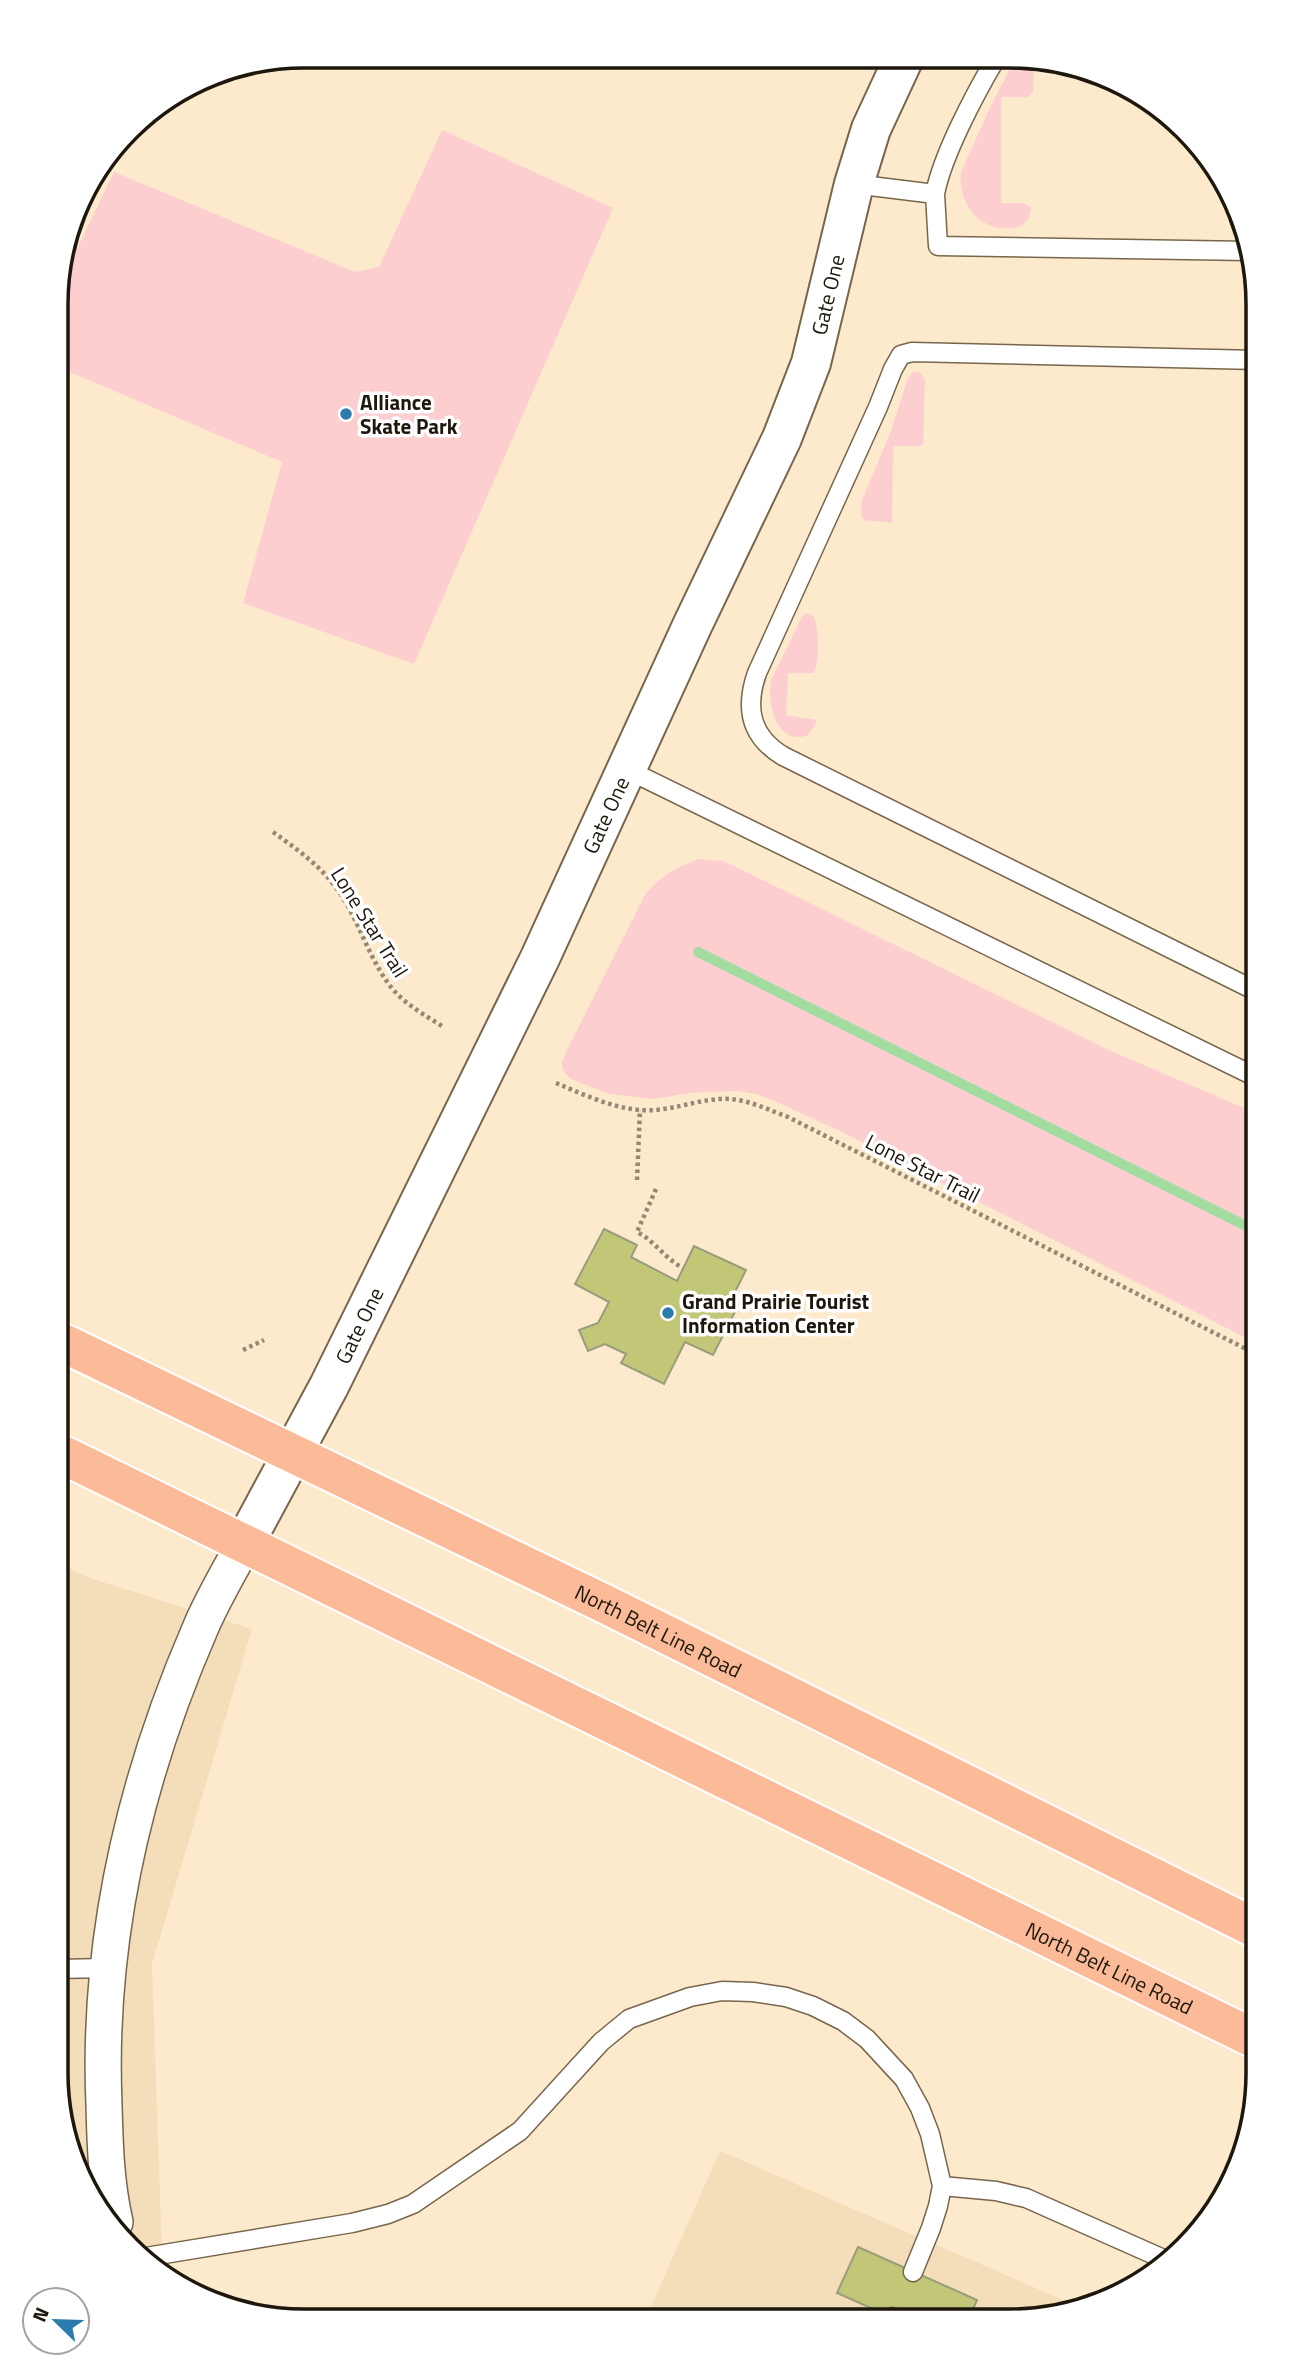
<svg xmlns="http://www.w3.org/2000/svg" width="1314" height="2377" font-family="'Titillium Web',sans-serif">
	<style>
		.built { fill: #f4ddb9 }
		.green { fill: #fcced0 }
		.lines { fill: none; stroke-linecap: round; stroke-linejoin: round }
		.stream { stroke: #a2dca0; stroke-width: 10 }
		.building { fill: #c2c778; stroke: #999c7d; stroke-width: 2 }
		.service-casing { stroke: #77664c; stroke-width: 21 }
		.minor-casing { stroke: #77664c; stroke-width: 38 }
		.tertiary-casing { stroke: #77664c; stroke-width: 42 }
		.primary-casing { stroke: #fff; stroke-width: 42 }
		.path { stroke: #958874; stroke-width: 4.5; stroke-dasharray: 3.5 3.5; stroke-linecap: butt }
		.service { stroke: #fff; stroke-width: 18 }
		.minor { stroke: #fff; stroke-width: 35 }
		.tertiary { stroke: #fff; stroke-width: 38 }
		.primary { stroke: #fbba98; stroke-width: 38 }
		.poi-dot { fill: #2b7bad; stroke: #fff; stroke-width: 2.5 }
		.labels { text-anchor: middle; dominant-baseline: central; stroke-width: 7; stroke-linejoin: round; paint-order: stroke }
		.street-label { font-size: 21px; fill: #1d170c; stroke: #fff }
		.poi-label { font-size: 21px; font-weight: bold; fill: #1d170c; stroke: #fff; text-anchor: start }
		.rim { fill: none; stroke: #1d170c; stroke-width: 3.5 }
	</style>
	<rect width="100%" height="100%" fill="#fdeacd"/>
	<path class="built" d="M57 1563 93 1579 252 1629 152 1964 162 2253 173 2280 141 2260 69 2153 56 2073Z
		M720 2151 1084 2309 1010 2321 645 2320Z"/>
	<path class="green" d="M1015 60 1034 61 1033 91 1028 97H1001V203H1024L1031 208 1029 219 1021 226C985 237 957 207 961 172L993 101Z
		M442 130 613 208 414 664 243 603 282 462 58 367V288L114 172 355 272 379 267Z
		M913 372H919L925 380 923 444 920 446H893L892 523 864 520 861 516 862 500 891 431 907 380Z
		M807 613 814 617C819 628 820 664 813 673H788L786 715 816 720V723L808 735C776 747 767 703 771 680L802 617Z
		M700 859 722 861 736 867 1111 1051 1258 1114V1344L844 1133 779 1103 756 1094 737 1091 690 1093 655 1099 609 1094 571 1079 564 1072 562 1063 566 1052 645 895C661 876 676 866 700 859Z"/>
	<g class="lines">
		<path class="stream" d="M698 952 1258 1232"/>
	</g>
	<path class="building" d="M604 1229 637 1245 631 1257 677 1281 694 1246 746 1270 731 1300 739 1304 713 1355 685 1342 664 1384 621 1363 626 1354 605 1344 588 1351 579 1330 598 1323 609 1302 575 1284Z
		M858 2247 977 2300 968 2321H900L837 2293Z
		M1083 2297 1098 2304 1077 2310Z"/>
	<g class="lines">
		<g class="service-casing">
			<path id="service" d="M854 184 935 194 938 246 1249 251
				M935 194C942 156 975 94 995 60
				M626 769 1258 1078
				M1258 992 783 756C750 736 745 707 757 673L878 407 893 369 901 355 912 352 1258 360
				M56 1969 107 1968
				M942 2186 996 2191 1026 2198 1168 2261
				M140 2258 352 2223 388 2214 413 2204 520 2131 601 2042 629 2019 690 1997 722 1991 753 1992 786 1997 813 2006 843 2021 867 2039 904 2079 920 2108 930 2134 942 2186 938 2206 931 2228 913 2272
				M891 2321 892 2317"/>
		</g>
		<g class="minor-casing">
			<path id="minor" d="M115 2222C106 2183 105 2144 104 2105 97 1940 134 1781 200 1629 212 1600 229 1572 244 1544"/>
		</g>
		<g class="tertiary-casing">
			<g id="tertiary">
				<path id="s1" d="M244 1544 329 1386 540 958 692 626 782 438 811 363 854 184 871 129 903 60"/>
			</g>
		</g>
		<g class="primary-casing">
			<g id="primary">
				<path id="s2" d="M57 1340 605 1604 1257 1929"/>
				<path id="s3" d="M57 1452 1257 2040"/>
			</g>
		</g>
		<path class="path" d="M273 832C295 848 317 863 334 885 357 914 366 953 388 983 401 1002 423 1014 442 1026
			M556 1083C582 1094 610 1107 639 1110 670 1113 700 1097 731 1099 751 1101 769 1110 788 1117L1258 1355
			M637 1180 640 1110
			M656 1189 637 1232C655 1241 664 1258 683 1268
			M243 1350 264 1340"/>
		<use href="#service" class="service"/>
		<use href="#minor" class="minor"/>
		<use href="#tertiary" class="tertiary"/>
		<use href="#primary" class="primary"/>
	</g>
	<g class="poi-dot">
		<circle cx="346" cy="414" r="7"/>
		<circle cx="668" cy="1313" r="7"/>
	</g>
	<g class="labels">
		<g class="street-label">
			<text stroke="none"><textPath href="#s1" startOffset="1381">Gate One</textPath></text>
			<text stroke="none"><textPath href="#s1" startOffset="814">Gate One</textPath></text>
			<text transform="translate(370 922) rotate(58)">Lone Star Trail</text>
			<text transform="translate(923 1168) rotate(27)">Lone Star Trail</text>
			<text stroke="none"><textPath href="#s1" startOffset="247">Gate One</textPath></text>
			<text stroke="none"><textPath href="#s2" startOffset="668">North Belt Line Road</textPath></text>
			<text stroke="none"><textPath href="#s3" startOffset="1172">North Belt Line Road</textPath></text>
		</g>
		<g class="poi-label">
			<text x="360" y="402">Alliance<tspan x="360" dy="24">Skate Park</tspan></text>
			<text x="682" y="1301">Grand Prairie Tourist<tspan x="682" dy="24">Information Center</tspan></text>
		</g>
	</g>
	<path d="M0 0H1314V2377H0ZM304 68H1010A236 236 0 0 1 1246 304V2073A236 236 0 0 1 1010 2309H304A236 236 0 0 1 68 2073V304A236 236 0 0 1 304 68Z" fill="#fff" fill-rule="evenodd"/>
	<path class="rim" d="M304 68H1010A236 236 0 0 1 1246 304V2073A236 236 0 0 1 1010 2309H304A236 236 0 0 1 68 2073V304A236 236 0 0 1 304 68Z"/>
	<g transform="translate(56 2321) rotate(293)"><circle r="33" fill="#ffffff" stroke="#a5a29e" stroke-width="2"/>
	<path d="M0-5L12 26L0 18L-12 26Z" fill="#2b7bad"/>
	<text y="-10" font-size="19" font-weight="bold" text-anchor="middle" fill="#1d170c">N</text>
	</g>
</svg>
